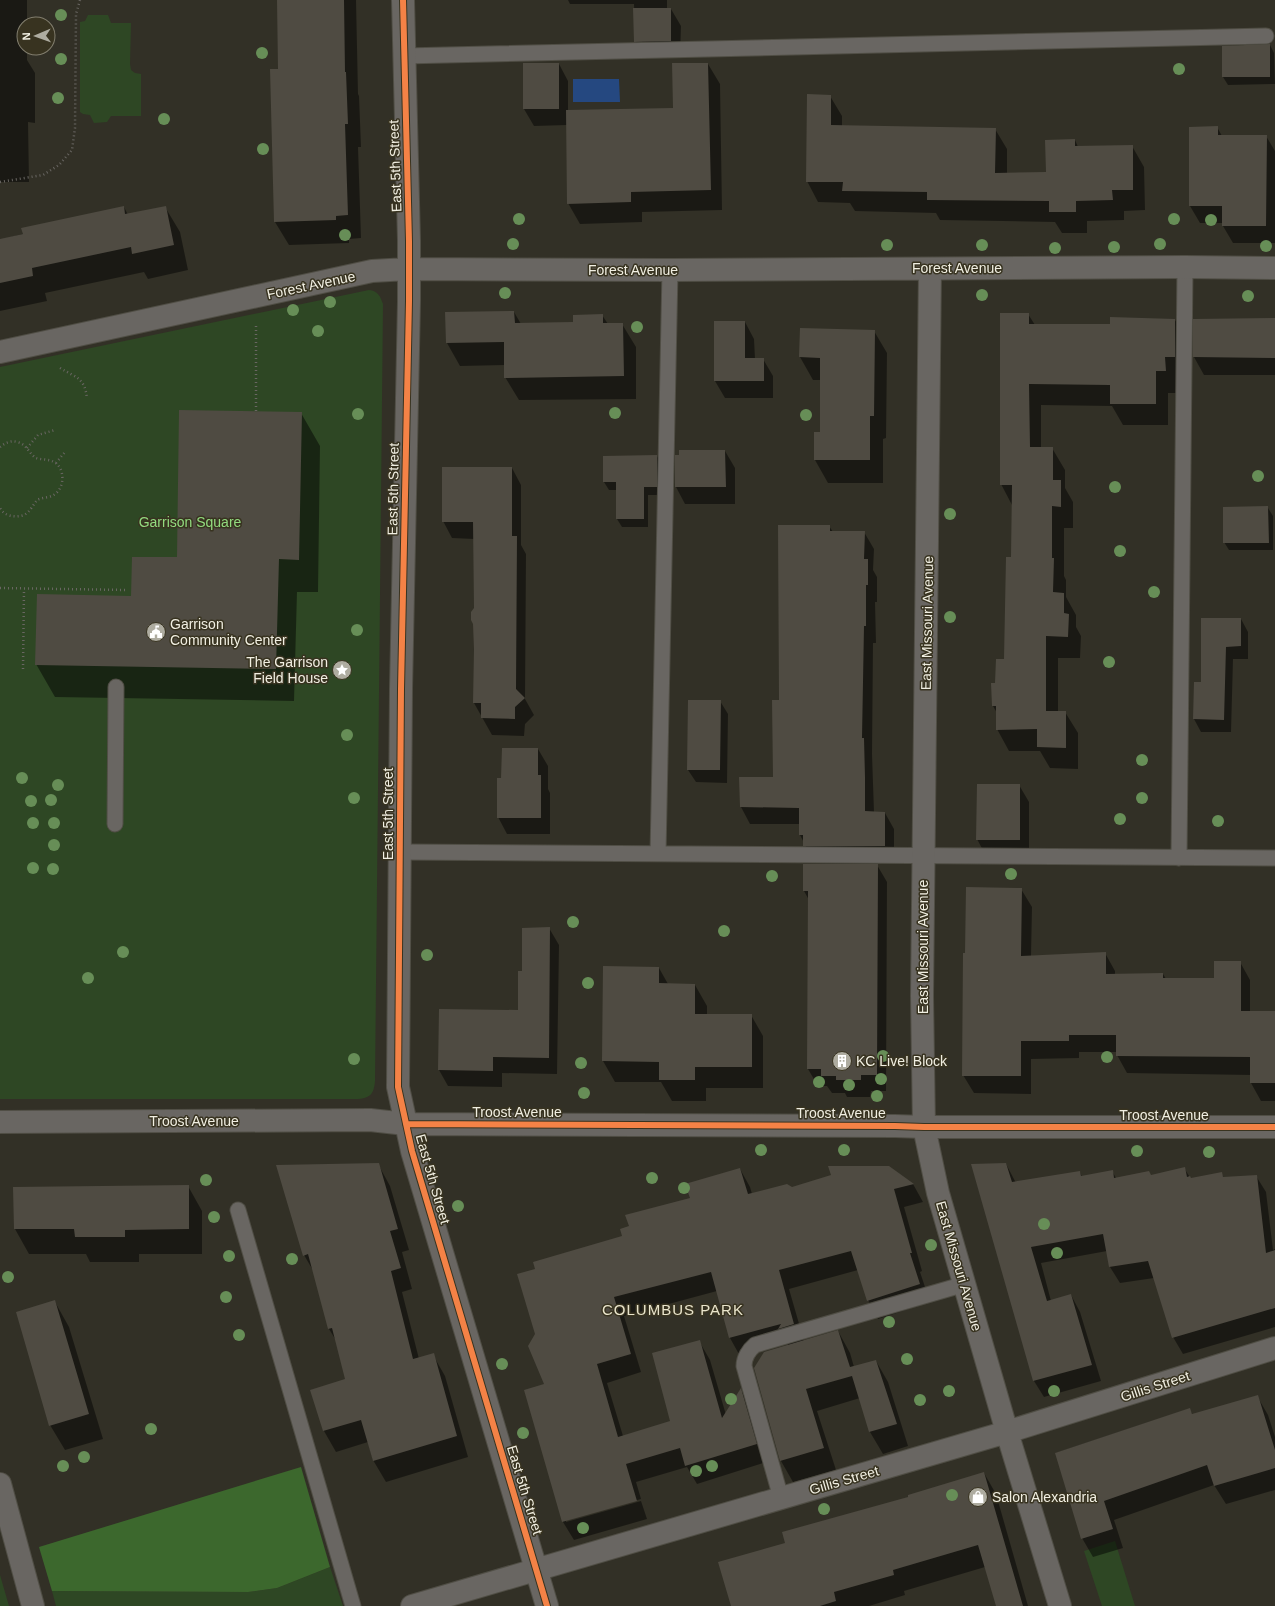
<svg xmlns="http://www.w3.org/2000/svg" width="1275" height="1606" font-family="Helvetica,sans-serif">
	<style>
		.green { fill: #2e4724 }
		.forest { fill: #3c682d }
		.water { fill: #254880 }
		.shadow { fill: #0007 }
		.building { fill: #4f4b42 }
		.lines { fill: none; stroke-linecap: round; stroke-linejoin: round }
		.service-casing { stroke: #504e45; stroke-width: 17 }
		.minor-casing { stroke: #504e45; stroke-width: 24 }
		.path { stroke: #696662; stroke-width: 2.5; stroke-dasharray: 1 3; stroke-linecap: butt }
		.service { stroke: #696662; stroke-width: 15 }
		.minor { stroke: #696662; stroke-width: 22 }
		.cycleway-casing { stroke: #383320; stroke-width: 8 }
		.cycleway { stroke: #f48246; stroke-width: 6 }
		.tree { fill: #678e57 }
		.labels { text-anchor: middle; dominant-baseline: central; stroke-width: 3; stroke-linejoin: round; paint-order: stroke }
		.street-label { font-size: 14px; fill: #f1efe2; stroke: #383320 }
		.park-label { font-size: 14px; fill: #92db7f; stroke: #383320 }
		.poi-label { font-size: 14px; fill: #f1efe2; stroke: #383320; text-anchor: start }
		.neighbourhood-label { font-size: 15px; letter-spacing: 1px; fill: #e9e4cb; stroke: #383320 }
	</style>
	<rect width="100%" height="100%" fill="#323026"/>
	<path class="green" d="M88 15H108L111 23H131L130 64 131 70 135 73 141 74V116H111L107 122 94 123 90 115 83 114 80 112V22L85 21Z
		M369 290C378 291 380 296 383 304L375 1081C374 1093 371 1098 358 1099H0V367Z
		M1115 1541 1135 1606H1102L1084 1551Z
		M330 1567 343 1606H56L52 1591 248 1592 277 1588Z
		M0 1575 9 1606H0Z"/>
	<path class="forest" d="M301 1467 330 1567 277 1588 248 1592 52 1591 39 1547Z"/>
	<path class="water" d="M573 79H619L620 102H573Z"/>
	<path class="shadow" d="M0 0H27V24H24V48H27V60L35 73V123L28 122 29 182H0Z
		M278 0H356L358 94 359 96 361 147H358L361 238 349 239V243L289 245 275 222 271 70H279Z
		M568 0H667V9H671L681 26 680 57 644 58 635 41 634 4H570Z
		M1270 45 1274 53 1275 84 1228 85 1223 77Z
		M559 64 568 81V111L674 109 708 64 720 84 722 210 642 212V222L580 224 568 203 567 125 534 126 524 109Z
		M830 96 842 116V126L995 129 1007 149V174L1047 173 1075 140 1078 147 1132 146 1144 167 1145 210 1124 211V220L1087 221V233H1062L1055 222 940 220 936 213 855 211 850 203 818 202 807 181Z
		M1217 127 1222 136H1266L1275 151V243H1233L1223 226V223H1200L1190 206V128Z
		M124 207 128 215 165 207 180 232 188 270 148 279 144 272 45 293 47 301 0 311V240Z
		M514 312 521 324 574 323 602 315 608 324H622L636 347V399L519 400 505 377V365L460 366 447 343Z
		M1028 314 1035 325H1111L1175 320 1187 341 1177 393H1168V425H1123L1112 406 1041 405V448H1052L1065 470V488L1073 502V528H1064V576L1066 580V597L1076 615V627L1081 636 1080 658H1058V712H1065L1078 733V769L1050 768 1040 751H1009L997 729V713L993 706 992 684H996L1005 660 1012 558V505L1001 484Z
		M1275 319V375H1204L1194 357Z
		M745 322 754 339 755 359H763L773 376V398H725L715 381Z
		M801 329 874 331 887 353 886 438 883 439V483H828L815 460V433H822L821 380H813L800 357Z
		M301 413 320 446 318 592H297L294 701 55 697 36 664 132 597 178 558Z
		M725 451 735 468V504H685L676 487V456Z
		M657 456 661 464V495H648V527H622L617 519V490H609L604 482V457Z
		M512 468 521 485V545L526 554 525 699 534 715 525 724 524 736 492 735 474 703V539L452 538 443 521Z
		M1268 508 1273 516V550H1229L1224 542Z
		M829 526 833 532H864L874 549 873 570 877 577V602H875L876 643H873L872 754 874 812 885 813 894 829V863L814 862 800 835V824H750L741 807 740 778H774L780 701Z
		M1241 619 1248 632V659H1233L1231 732H1201L1194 719 1195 683H1202Z
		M720 701 728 714 727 783 696 782 688 770Z
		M538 749 548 766V789L550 793V834H507L498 817 502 779Z
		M1019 785 1029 802V857L986 856 977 839Z
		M877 865 887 882 886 1091H871L870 1097H847L845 1093H832L827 1086H818L808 1069 809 900 804 891Z
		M1021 889 1032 907 1031 956 1105 953 1115 971V975L1163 974 1166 979H1215L1240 962 1250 980V1012H1275V1101H1261L1251 1083V1075L1127 1073 1117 1055V1052H1079V1058L1031 1059V1094L974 1093 963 1075 966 954Z
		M549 928 559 945 557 1074 502 1073V1087L448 1086 439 1070 519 1011 523 972Z
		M659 968 668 984 695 985 707 1006V1015H751L763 1036V1088H706V1101H672L661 1082H615L603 1061Z
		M378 1164 390 1186 409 1250 402 1252 412 1289 402 1292 419 1359 433 1355 445 1376 468 1457 386 1482 373 1460 368 1442 336 1452 324 1431 312 1390 346 1380 337 1342 329 1329 314 1272 304 1255Z
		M1006 1164 1016 1183 1080 1172 1082 1177 1112 1171 1116 1178 1151 1177 1184 1168 1191 1179 1221 1174 1224 1178 1256 1176 1266 1192 1273 1250 1275 1249V1327L1183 1354 1173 1337 1154 1278 1120 1283 1110 1267 1107 1251 1041 1263 1051 1301 1071 1295 1080 1312 1101 1381 1044 1397 1034 1381 972 1165Z
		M740 1169 750 1187 752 1194 792 1189 913 1184 923 1202 904 1207 922 1271 920 1272 930 1302 878 1319 868 1300 858 1270 789 1289 804 1341 838 1331 850 1353 854 1367 876 1361 888 1382 908 1446 883 1454 870 1432 860 1398 817 1411 836 1470 793 1482 781 1461 755 1368 789 1346 787 1343 740 1356 730 1338 717 1291 624 1316 641 1372 607 1383 623 1436 671 1422 699 1341 710 1360 726 1415 741 1390 751 1408 766 1462 697 1484 687 1467 636 1482 641 1499 566 1520V1522L641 1501 647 1519 574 1540 563 1522 525 1391 545 1385 536 1334V1270L623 1237 630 1227 691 1199Z
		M188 1186 202 1211V1254H139V1262H90L86 1254H29L15 1229 14 1188Z
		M55 1302 69 1327 103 1439 65 1450 50 1425Z
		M1257 1396 1268 1415 1275 1437V1490L1226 1504 1214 1485 1114 1520 1123 1548 1093 1557 1082 1538 1056 1453 1189 1409 1193 1415Z
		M984 1473 996 1494 1028 1606H997L985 1567 904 1591 905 1595 869 1606H732L786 1543 909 1497Z"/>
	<path class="building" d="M277 0H344L345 72H346L348 124H345L348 215 336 216V220L274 222 270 69H278Z
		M633 8H671V41L634 42Z
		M1270 44V77H1222V46Z
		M523 63H559V109H523Z
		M672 63H708L711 190 631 192V202L567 204 566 110 673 108Z
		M807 94 831 95V125L996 128 995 173 1046 172 1045 140 1075 139V146L1133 145V190H1112L1113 200 1076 201V212H1049V201L927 200V192L842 191 843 182H806Z
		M1218 126V135H1267L1266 226H1222V206H1189V127Z
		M124 206 125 214 166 206 174 245 132 254 131 247 32 268 33 276 0 283V239L23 234 21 228Z
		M514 311 515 323 573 322V315L603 314V323H623L624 376 504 378V342L446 343 445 312Z
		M1000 313H1029V324H1110V317L1175 319V357H1165L1166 371H1156V404H1110V385L1029 384 1030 447H1053V480H1061V507L1052 506V558H1054L1053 592 1064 593V613L1069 614 1068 637 1046 636V711H1066V748L1037 747V729L996 730V706H992L991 683H995L996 659H1004L1006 557H1011L1012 485H1000Z
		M1275 318V358L1193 357V319Z
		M714 321H745V358H764V381H714Z
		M800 328 875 330 874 416H870V460H814V432H820V358L799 357Z
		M179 410 302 412 299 560 279 559 276 669 35 665 37 594 131 596 132 557H177Z
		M679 450H725L726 487H675V455H679Z
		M657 455V487H644V519H616V482H603V456Z
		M442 467H512V536H517L516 689 525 698 515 707V719L481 718V703H473L474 649 473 624 471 620V612L474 608 473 522H442Z
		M1268 506 1269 543H1223V507Z
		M778 525H830V531H865L864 559H868V585H866V626H864L862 738H864L865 777V811L885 812V846H803V835H799V808L740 807 739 777H773L772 700H779Z
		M1201 618H1241V646L1226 647 1224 720 1193 719 1194 682H1201Z
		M688 700H721L720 770H687Z
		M502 748H538V775H541V818H497V778H501Z
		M977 784H1020V840H976Z
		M803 864H878L877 1075H861V1080H836V1076H821V1069H807L808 891H803Z
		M966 887 1022 888 1021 956 1106 952V974L1163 973V978H1214V961H1241V1011H1275V1083H1250V1057L1116 1056V1035H1069V1041H1021V1076H962L963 953H965Z
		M550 927 549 1058 493 1057V1071L438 1070 439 1009 518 1010V971H522V928Z
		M603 966 659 967V983L695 984V1014H752V1067H695V1080H659V1062L602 1061Z
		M379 1163 398 1229 390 1231 401 1268 391 1271 413 1359 434 1353 457 1436 373 1461 361 1420 323 1431 310 1390 345 1379 332 1328 328 1329 308 1254 303 1256 276 1165Z
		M1006 1163 1012 1182 1080 1171 1081 1176 1113 1170 1114 1178 1149 1171 1151 1175 1185 1167 1187 1177 1190 1176 1191 1178 1222 1172 1223 1177 1257 1175 1266 1253 1275 1250V1308L1172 1338 1148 1261 1109 1267 1103 1234 1031 1247 1047 1301 1071 1294 1092 1365 1033 1381 971 1164Z
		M828 1166H889L914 1184 894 1189 912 1253H910L920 1284 867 1301 851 1251 779 1270 794 1324 778 1329 781 1324 729 1338 711 1272 614 1297 631 1354 597 1364 618 1437 670 1421 652 1353 700 1340 722 1418 741 1388 757 1444 685 1466 680 1448 626 1464 637 1501 562 1522 524 1390 544 1384 528 1346 535 1334 517 1274 535 1269 533 1262 622 1236 620 1229 629 1226 625 1215 690 1198 685 1184 740 1168 748 1194 787 1184 792 1187 831 1175Z
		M189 1185V1229L125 1230V1237H75L74 1229H14L13 1187Z
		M55 1300 89 1414 49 1426 16 1312Z
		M838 1330 850 1367 876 1360 897 1424 869 1432 852 1376 806 1389 824 1448 780 1461 754 1368 764 1352Z
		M1258 1395 1275 1450V1468L1214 1486 1207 1465 1104 1501 1113 1529 1081 1539 1055 1453 1190 1408 1192 1414Z
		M984 1472 1023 1606H996L978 1545 893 1570 894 1575 834 1592 836 1601 820 1606H731L718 1562 785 1543 782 1532 908 1497V1495Z"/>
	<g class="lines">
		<g class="service-casing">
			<path id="service" d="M404 56 1266 36
				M115 824 116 687
				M400 852 1275 858
				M658 854 670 270
				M1179 858 1185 267
				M238 1210 353 1606
				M781 1498 744 1366C744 1358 749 1350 755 1345L965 1284"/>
		</g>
		<g class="minor-casing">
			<path id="minor" d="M403 0 409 241V301L401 689 398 1087 412 1151 547 1606
				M930 269 922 996 924 1127 938 1193 1007 1432 1060 1606
				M0 352 372 271 408 269 670 270 1185 267 1275 268
				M0 1122 370 1120 406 1124 895 1126 924 1127H1275
				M0 1484 33 1606
				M412 1606 1007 1432 1275 1348"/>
		</g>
		<path class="path" d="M0 182 43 175 59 165 72 150 75 128 76 14 80 0
			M60 368C77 378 85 378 87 399
			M256 411V326
			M0 447C5 443 11 440 17 442 27 444 29 454 36 458 42 460 49 459 54 462 65 468 65 487 55 494 50 498 43 497 37 500 33 505 30 512 24 515 15 518 4 516 0 508
			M27 448 38 435 55 430
			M56 463 65 452
			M0 588 127 590
			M23 669 24 589"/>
		<use href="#service" class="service"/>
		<use href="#minor" class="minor"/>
		<g class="cycleway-casing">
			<path id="cycleway" d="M403 0 409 241V301L401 689 398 1087 412 1151 547 1606
				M406 1124 895 1126 924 1127H1275"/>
		</g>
		<use href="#cycleway" class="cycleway"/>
	</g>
	<g class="tree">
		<circle cx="61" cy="15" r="6"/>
		<circle cx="262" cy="53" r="6"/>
		<circle cx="61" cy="59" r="6"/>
		<circle cx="1179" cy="69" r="6"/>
		<circle cx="58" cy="98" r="6"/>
		<circle cx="164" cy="119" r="6"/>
		<circle cx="263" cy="149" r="6"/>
		<circle cx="519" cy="219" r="6"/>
		<circle cx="1174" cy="219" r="6"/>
		<circle cx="1211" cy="220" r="6"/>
		<circle cx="345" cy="235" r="6"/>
		<circle cx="513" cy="244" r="6"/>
		<circle cx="1160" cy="244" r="6"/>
		<circle cx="887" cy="245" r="6"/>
		<circle cx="982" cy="245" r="6"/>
		<circle cx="1266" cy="246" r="6"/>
		<circle cx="1114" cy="247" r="6"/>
		<circle cx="1055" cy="248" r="6"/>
		<circle cx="505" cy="293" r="6"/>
		<circle cx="982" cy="295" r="6"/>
		<circle cx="1248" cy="296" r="6"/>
		<circle cx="330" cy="302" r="6"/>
		<circle cx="293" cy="310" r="6"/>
		<circle cx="637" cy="327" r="6"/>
		<circle cx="318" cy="331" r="6"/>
		<circle cx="615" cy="413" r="6"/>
		<circle cx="358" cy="414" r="6"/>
		<circle cx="806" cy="415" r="6"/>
		<circle cx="1258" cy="476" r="6"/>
		<circle cx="1115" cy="487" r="6"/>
		<circle cx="950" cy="514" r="6"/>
		<circle cx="1120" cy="551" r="6"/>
		<circle cx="1154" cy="592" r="6"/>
		<circle cx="950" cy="617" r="6"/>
		<circle cx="357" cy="630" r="6"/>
		<circle cx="1109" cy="662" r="6"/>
		<circle cx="347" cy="735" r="6"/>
		<circle cx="1142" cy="760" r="6"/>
		<circle cx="22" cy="778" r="6"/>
		<circle cx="58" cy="785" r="6"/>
		<circle cx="354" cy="798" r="6"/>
		<circle cx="1142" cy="798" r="6"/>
		<circle cx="51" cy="800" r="6"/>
		<circle cx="31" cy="801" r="6"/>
		<circle cx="1120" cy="819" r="6"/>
		<circle cx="1218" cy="821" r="6"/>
		<circle cx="33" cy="823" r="6"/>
		<circle cx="54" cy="823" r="6"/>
		<circle cx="54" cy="845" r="6"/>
		<circle cx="33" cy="868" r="6"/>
		<circle cx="53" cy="869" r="6"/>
		<circle cx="1011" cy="874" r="6"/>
		<circle cx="772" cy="876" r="6"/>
		<circle cx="573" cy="922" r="6"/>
		<circle cx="724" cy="931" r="6"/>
		<circle cx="123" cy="952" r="6"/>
		<circle cx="427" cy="955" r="6"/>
		<circle cx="88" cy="978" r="6"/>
		<circle cx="588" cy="983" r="6"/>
		<circle cx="883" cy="1056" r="6"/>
		<circle cx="1107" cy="1057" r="6"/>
		<circle cx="354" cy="1059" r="6"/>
		<circle cx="581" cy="1063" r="6"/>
		<circle cx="881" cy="1079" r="6"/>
		<circle cx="819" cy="1082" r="6"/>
		<circle cx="849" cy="1085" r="6"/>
		<circle cx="584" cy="1093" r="6"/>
		<circle cx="877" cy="1096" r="6"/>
		<circle cx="761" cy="1150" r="6"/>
		<circle cx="844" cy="1150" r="6"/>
		<circle cx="1137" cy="1151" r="6"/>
		<circle cx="1209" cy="1152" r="6"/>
		<circle cx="652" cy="1178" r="6"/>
		<circle cx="206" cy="1180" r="6"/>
		<circle cx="684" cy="1188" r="6"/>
		<circle cx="458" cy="1206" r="6"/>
		<circle cx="214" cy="1217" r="6"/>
		<circle cx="1044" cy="1224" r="6"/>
		<circle cx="931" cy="1245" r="6"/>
		<circle cx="1057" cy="1253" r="6"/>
		<circle cx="229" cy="1256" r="6"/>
		<circle cx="292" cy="1259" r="6"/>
		<circle cx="8" cy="1277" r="6"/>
		<circle cx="226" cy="1297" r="6"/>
		<circle cx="889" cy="1322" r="6"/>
		<circle cx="239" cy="1335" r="6"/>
		<circle cx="907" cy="1359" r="6"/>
		<circle cx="502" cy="1364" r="6"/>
		<circle cx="949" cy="1391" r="6"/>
		<circle cx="1054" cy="1391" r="6"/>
		<circle cx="731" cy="1399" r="6"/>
		<circle cx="920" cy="1400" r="6"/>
		<circle cx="151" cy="1429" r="6"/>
		<circle cx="523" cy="1433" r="6"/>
		<circle cx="84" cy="1457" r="6"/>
		<circle cx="63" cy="1466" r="6"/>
		<circle cx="712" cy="1466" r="6"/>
		<circle cx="696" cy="1471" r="6"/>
		<circle cx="952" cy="1495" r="6"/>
		<circle cx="824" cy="1509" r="6"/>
		<circle cx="583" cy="1528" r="6"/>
	</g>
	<defs>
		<g id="civic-disc" transform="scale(1)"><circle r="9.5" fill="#aeaca0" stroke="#383320"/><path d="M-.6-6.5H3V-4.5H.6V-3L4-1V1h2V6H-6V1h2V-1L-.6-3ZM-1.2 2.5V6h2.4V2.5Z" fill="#fff"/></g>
		<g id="sight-disc" transform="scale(1)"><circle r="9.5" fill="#aeaca0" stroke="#383320"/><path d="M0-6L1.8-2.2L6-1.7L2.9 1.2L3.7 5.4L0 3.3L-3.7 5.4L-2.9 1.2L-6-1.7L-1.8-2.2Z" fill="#fff"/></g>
		<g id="building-disc" transform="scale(1)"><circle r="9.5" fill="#aeaca0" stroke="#383320"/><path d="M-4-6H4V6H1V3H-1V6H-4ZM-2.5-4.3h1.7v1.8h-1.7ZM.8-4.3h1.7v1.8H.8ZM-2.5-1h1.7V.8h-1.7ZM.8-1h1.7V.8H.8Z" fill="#fff"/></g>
		<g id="shop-disc" transform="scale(1)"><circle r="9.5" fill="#aeaca0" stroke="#383320"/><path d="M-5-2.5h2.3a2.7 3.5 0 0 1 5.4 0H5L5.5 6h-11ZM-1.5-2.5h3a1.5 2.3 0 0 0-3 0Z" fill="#fff"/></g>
	</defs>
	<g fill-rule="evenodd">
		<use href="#civic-disc" x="156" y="632"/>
		<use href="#sight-disc" x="342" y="670"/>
		<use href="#building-disc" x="842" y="1061"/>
		<use href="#shop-disc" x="978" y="1497"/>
	</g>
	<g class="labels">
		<g class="street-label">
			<text transform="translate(395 166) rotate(-92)">East 5th Street</text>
			<text x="957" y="268">Forest Avenue</text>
			<text x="633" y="270">Forest Avenue</text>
			<text transform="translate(311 285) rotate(-12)">Forest Avenue</text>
			<text transform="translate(393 489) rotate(-89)">East 5th Street</text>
			<text transform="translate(927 623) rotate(-89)">East Missouri Avenue</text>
			<text transform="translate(388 814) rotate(-90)">East 5th Street</text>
			<text transform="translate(923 947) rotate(-90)">East Missouri Avenue</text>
			<text x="517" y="1112">Troost Avenue</text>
			<text x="841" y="1113">Troost Avenue</text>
			<text x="1164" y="1115">Troost Avenue</text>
			<text x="194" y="1121">Troost Avenue</text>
			<text transform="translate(433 1179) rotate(74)">East 5th Street</text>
			<text transform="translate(959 1266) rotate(74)">East Missouri Avenue</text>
			<text transform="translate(1155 1386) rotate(-18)">Gillis Street</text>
			<text transform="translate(844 1480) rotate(-16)">Gillis Street</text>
			<text transform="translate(525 1490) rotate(73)">East 5th Street</text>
		</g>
		<g class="park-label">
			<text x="190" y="522">Garrison Square</text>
		</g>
		<g class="poi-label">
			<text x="170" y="624">Garrison<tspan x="170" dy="16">Community Center</tspan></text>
			<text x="328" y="662" text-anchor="end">The Garrison<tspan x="328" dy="16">Field House</tspan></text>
			<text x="856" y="1061">KC Live! Block</text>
			<text x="992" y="1497">Salon Alexandria</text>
		</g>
		<g class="neighbourhood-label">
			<text x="673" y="1309">COLUMBUS PARK</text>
		</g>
	</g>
	<g transform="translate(36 36) rotate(268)"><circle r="19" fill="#383320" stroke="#827e6e"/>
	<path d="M0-3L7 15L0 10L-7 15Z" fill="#aeaca0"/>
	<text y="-6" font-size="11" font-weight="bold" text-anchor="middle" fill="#f1efe2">N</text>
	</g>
</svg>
